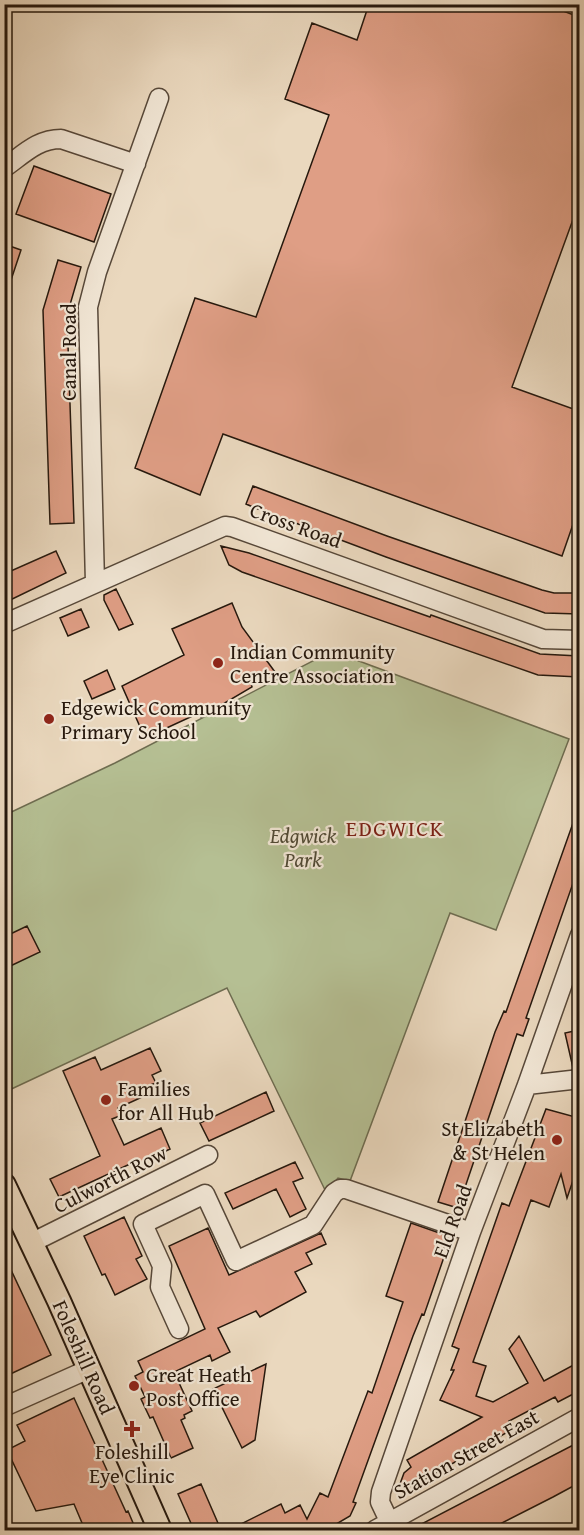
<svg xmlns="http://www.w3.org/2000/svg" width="584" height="1535" font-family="'Gentium Book Plus',serif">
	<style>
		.green { fill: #b5bf93; stroke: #6e6c50; stroke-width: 1.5 }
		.building { fill: #df9e85; stroke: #26180d; stroke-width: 1.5 }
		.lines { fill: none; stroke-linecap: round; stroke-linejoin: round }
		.minor-casing { stroke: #574839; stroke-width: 21 }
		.major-casing { stroke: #26180d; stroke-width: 26 }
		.minor { stroke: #f1e6d5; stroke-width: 18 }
		.major { stroke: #ead8be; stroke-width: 22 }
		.poi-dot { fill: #8f2418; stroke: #f1e6d5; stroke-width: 2 }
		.labels { text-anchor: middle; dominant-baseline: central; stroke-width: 4.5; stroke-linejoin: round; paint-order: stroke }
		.street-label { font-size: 21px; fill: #26180d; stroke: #f1e6d5 }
		.poi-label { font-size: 21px; fill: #26180d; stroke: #f1e6d5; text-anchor: start }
		.park-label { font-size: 21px; font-style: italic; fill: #514a35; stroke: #f1e6d5 }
		.neighbourhood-label { font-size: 22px; letter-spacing: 1.5px; fill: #7a1f14; stroke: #f1e6d5 }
	</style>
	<rect width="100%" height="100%" fill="#ead8be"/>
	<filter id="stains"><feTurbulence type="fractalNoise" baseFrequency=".00333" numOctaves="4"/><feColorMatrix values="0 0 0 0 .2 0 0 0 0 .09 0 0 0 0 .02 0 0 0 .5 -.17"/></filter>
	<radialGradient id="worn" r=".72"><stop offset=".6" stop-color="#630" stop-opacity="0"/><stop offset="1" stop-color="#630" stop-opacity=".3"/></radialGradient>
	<path class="green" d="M332 651 569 739 496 930 450 913 350 1181 338 1178 326 1192 227 988 5 1092V815L115 763Z"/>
	<path class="building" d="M369 4H545L579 17V203L512 387 579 411V507L562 556 223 434 200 495 135 468 195 298 256 317 329 115 285 99 312 23 357 40Z
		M34 166 111 194 94 242 16 214Z
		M4 244 21 250 7 292 4 291Z
		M58 260 81 267 67 315 74 523 50 524 43 310Z
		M253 486 387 536 542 590 554 593H579V614L545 613 386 557 253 507 246 504Z
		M221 546 249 553 430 617 431 615 540 654 579 656V677L538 675 242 572 229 565Z
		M56 551 66 573 4 603V574Z
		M116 589 133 624 119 630 104 600V595Z
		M232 603 242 627 275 672 251 683 252 687 201 717 199 713 145 738 122 686 184 655 172 629Z
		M81 609 89 627 68 636 60 618Z
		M107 670 115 689 92 699 84 681Z
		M578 809 579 866 526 1018 529 1019 523 1036 517 1034 458 1208 438 1202 495 1032 504 1011 506 1012Z
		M27 926 40 952 4 969V937Z
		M579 1030V1068H573L565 1033Z
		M150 1048 161 1071 152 1075 156 1083 150 1085 153 1092 118 1108 122 1115 112 1119 124 1145 161 1128 170 1149 133 1166 132 1163 59 1197 50 1179 100 1156 63 1071 95 1057 101 1070Z
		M266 1092 274 1111 209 1141 200 1123Z
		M546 1109 579 1118V1163L567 1198 561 1174 549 1207 531 1200 473 1362 486 1366 476 1396 493 1402 528 1383 509 1349 519 1336 544 1381 579 1362V1391L558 1402 555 1397 509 1421 513 1429 420 1482 397 1492 404 1473 411 1467 407 1460 482 1417 440 1400 454 1370H451L459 1349 452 1346 502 1203 509 1206Z
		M295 1162 303 1178 293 1182 306 1209 290 1217 276 1189 233 1209 225 1193Z
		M124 1217 142 1256 136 1259 147 1279 115 1295 105 1274 102 1275 84 1236Z
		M411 1223 448 1236 441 1256 444 1257 424 1315 422 1314 413 1336 353 1502 356 1503 350 1516 326 1530H229L281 1504 285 1513 300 1505 307 1519 320 1493 328 1497 368 1391 372 1393 403 1302 386 1296Z
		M208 1228 229 1275 321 1233 326 1244 306 1253 312 1264 295 1272 306 1292 260 1317 256 1311 218 1328 230 1352 212 1361 210 1355 174 1372 192 1411 184 1415 185 1418 181 1420 193 1448 171 1458 153 1417 150 1418 141 1399 145 1397 135 1376 143 1372 138 1361 205 1329 169 1246Z
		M4 1255 51 1355 4 1377Z
		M266 1364 255 1440 242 1448 213 1389Z
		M74 1398 126 1512 128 1511 136 1530H85L74 1504 36 1511 7 1450 25 1441 17 1425Z
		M579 1442V1483L553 1497 488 1530H410Z
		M201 1484 221 1530H194L178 1494Z"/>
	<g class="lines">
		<g class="minor-casing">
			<path id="minor" d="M4 168C23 155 37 139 61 139L136 164
				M95 583 88 307 97 272 159 98
				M4 624 225 526 232 527 543 639 580 640
				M527 1085 580 1079
				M31 1243 208 1155
				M179 1329 160 1287 162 1266 143 1224 205 1194 236 1261 313 1225 334 1193 340 1189H346L471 1232
				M4 1407 89 1369
				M390 1523 380 1502 381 1492 471 1232 527 1085 580 935
				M375 1530 580 1417"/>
		</g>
		<g class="major-casing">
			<path id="major" d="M4 1185 59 1301 160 1530"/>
		</g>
		<use href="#minor" class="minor"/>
		<use href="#major" class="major"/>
	</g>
	<g class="poi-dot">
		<circle cx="218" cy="663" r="6"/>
		<circle cx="49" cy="719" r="6"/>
		<circle cx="106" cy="1100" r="6"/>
		<circle cx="557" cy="1140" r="6"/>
		<circle cx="134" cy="1386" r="6"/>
		<path d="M129 1420h6v6h6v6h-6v6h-6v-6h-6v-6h6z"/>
	</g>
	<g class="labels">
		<g class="street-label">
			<text transform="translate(68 352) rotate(-90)">Canal Road</text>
			<text transform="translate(296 525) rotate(20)">Cross Road</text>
			<text transform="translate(110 1179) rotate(-27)">Culworth Row</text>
			<text transform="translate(452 1221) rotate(-70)">Eld Road</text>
			<text transform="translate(84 1357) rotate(66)">Foleshill Road</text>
			<text transform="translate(466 1454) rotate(-29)">Station Street East</text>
		</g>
		<g class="poi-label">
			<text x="230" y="651">Indian Community<tspan x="230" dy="24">Centre Association</tspan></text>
			<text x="61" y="707">Edgewick Community<tspan x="61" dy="24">Primary School</tspan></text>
			<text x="118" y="1088">Families<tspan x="118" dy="24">for All Hub</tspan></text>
			<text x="545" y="1128" text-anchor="end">St Elizabeth<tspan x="545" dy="24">&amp; St Helen</tspan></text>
			<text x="146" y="1374">Great Heath<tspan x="146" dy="24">Post Office</tspan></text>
			<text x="132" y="1451" text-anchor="middle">Foleshill<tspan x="132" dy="24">Eye Clinic</tspan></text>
		</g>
		<g class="park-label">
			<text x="303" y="835">Edgwick<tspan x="303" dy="24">Park</tspan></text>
		</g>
		<g class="neighbourhood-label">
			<text x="395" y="828">EDGWICK</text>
		</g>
	</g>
	<rect width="584" height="1535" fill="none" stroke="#ead8be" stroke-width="24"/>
	<rect x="6" y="6" width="572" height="1523" fill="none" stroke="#26180d" stroke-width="3"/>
	<rect x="12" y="12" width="560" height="1511" fill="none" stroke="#26180d" stroke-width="1.5"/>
	<rect width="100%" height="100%" filter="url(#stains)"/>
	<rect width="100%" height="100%" fill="url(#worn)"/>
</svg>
